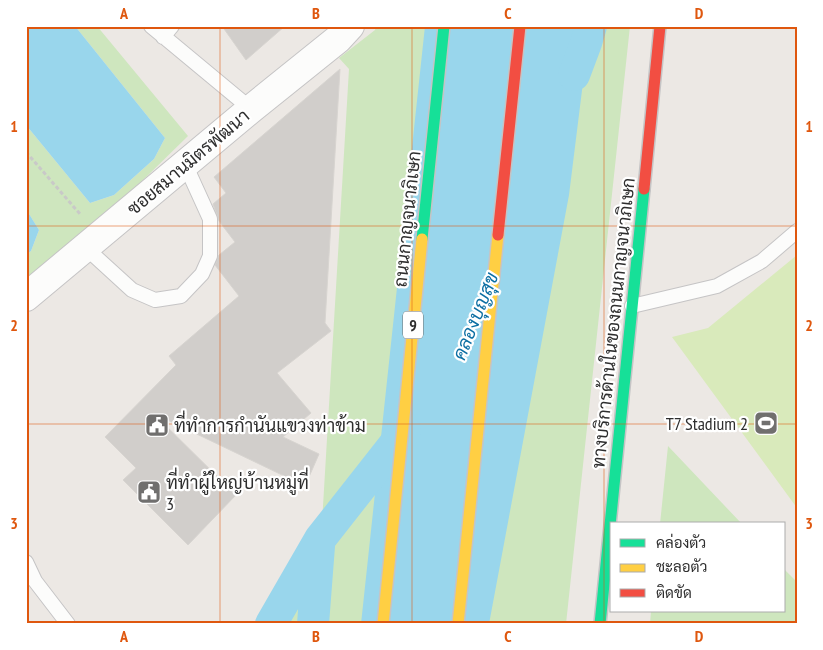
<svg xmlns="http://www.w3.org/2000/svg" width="823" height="650" font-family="'PT Sans Narrow',Sarabun,sans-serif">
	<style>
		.green { fill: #cee6be }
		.pitch { fill: #d9eabb }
		.water { fill: #99d6ec }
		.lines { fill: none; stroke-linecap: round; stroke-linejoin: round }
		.canal { stroke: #99d6ec; stroke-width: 32 }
		.building { fill: #d1cecb; stroke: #d7d4d0 }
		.lane-casing { stroke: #c5c4c5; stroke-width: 16 }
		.street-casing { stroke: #c5c4c5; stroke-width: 30 }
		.fast-casing { stroke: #c5c4c5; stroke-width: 14 }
		.slow-casing { stroke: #c5c4c5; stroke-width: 14 }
		.jam-casing { stroke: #c5c4c5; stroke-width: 14 }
		.path { stroke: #c9c9c8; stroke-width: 3; stroke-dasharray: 4 2.5; stroke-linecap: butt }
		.lane { stroke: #fcfcfb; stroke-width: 14 }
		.street { stroke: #fcfcfb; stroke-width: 28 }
		.fast { stroke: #16e098; stroke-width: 11 }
		.slow { stroke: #ffcf43; stroke-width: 11 }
		.jam { stroke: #f24e42; stroke-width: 11 }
		.grid { fill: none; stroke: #df570e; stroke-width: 1; stroke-opacity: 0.55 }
		.labels { text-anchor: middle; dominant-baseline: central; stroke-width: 4.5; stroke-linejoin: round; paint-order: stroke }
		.shield { fill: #fff; stroke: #6d6d6d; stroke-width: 1 }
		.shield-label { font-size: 16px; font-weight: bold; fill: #2e2e2e }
		.street-label { font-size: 18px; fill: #2e2e2e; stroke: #fff }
		.poi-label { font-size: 18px; fill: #2e2e2e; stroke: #fff; text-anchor: start }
		.water-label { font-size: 19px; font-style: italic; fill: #0d6fa3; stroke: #fff }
		.neatline { fill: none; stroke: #df570e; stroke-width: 2 }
		.grid-label { font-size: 16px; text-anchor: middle; font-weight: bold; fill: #df570e }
	</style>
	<rect width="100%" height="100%" fill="#ece8e4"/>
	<path class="green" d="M75 26H97L188 136 139 184 26 280V255L31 251 39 230 26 209V125L90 203 114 195 154 159 165 138Z
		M376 26H630L566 624H260L322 523 349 69 339 58 375 30Z
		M668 446 742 524H660Z
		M784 569 797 582V624H650L651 611H784Z"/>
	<path class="pitch" d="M797 255V508L672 337 708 328Z"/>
	<path class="water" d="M26 26H75L165 138 154 159 114 195 90 203 26 125Z
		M425 26H590L569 195 489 624H361Z
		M26 209 39 230 31 251 26 255Z"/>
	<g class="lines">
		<path class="canal" d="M574 75 586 43 591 26
			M271 624 320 539 405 431
			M313 624 319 546"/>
	</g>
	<path class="building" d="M222 26H285L246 60Z
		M340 69 325 323 331 331 277 373 311 413 283 437 319 454 305 486 153 413 236 495 188 545 123 480 136 468 105 437 176 365 169 356 239 296 215 265 219 255 235 242 219 221 213 204 226 193 214 177Z"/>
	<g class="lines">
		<g class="lane-casing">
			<path id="lane" d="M151 26 251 109
				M163 37 172 26
				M86 248 132 290 155 300 181 296 202 274 210 256V219L185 164
				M632 306 717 286 762 261 797 231
				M26 562 35 581 68 624"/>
		</g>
		<g class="street-casing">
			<path id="street" d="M26 297 251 109 338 39 350 26"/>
		</g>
		<g class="fast-casing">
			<path id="fast" d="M422 239 444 26
				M600 624 644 189"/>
		</g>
		<g class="slow-casing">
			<path id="slow" d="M383 624 422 239
				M458 624 498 235"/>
		</g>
		<g class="jam-casing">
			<path id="jam" d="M644 189 660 26
				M498 235 520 26"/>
		</g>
		<path class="path" d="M26 152 80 214"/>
		<use href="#lane" class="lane"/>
		<use href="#street" class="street"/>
		<use href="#fast" class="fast"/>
		<use href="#slow" class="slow"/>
		<use href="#jam" class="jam"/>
	</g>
	<path class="grid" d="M220 26V624M412 26V624M604 26V624M26 226H797M26 424H797"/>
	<defs>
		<g id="stadium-square" transform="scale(1.25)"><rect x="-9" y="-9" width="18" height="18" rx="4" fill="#706f6e" stroke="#fff"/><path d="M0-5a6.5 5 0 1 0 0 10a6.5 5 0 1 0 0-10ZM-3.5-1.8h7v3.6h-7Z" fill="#fff"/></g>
		<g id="civic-square" transform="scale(1.25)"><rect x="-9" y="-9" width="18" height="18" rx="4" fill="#706f6e" stroke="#fff"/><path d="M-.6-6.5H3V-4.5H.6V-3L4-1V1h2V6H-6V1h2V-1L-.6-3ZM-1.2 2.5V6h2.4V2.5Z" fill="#fff"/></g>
	</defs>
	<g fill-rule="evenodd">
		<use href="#stadium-square" x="766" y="423"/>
		<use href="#civic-square" x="157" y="425"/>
		<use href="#civic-square" x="149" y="492"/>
	</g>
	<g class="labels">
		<rect class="shield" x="403" y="311.5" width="20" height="27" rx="4"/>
		<g class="shield-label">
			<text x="413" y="325">9</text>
		</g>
		<g class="street-label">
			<text transform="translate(188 162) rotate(-40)">ซอยสมานมิตรพัฒนา</text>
			<text transform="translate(407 219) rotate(-84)">ถนนกาญจนาภิเษก</text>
			<text transform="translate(613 323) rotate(-84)">ทางบริการด้านในของถนนกาญจนาภิเษก</text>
		</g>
		<g class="poi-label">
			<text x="748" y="423" text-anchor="end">T7 Stadium 2</text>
			<text x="174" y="425">ที่ทำการกำนันแขวงท่าข้าม</text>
			<text x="166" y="482">ที่ทำผู้ใหญ่บ้านหมู่ที่<tspan x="166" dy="21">3</tspan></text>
		</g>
		<g class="water-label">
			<text transform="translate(475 316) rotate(-68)">คลองบุญสุข</text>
		</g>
	</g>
	<rect width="823" height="650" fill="none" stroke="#ffffff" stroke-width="55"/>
	<rect x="610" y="522" width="175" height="90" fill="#ffffff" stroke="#ababab"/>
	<rect x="620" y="539" width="25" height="8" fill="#16e098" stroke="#ababab"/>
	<text x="656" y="548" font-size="15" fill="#2e2e2e">คล่องตัว</text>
	<rect x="620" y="564" width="25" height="8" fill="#ffcf43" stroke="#ababab"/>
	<text x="656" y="572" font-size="15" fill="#2e2e2e">ชะลอตัว</text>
	<rect x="620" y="589" width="25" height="8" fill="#f24e42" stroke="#ababab"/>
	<text x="656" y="598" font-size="15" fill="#2e2e2e">ติดขัด</text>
	<rect x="28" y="28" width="768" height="594" class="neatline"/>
	<g class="grid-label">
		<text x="124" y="19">A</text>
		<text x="316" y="19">B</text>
		<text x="508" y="19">C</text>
		<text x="699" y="19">D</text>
		<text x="14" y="132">1</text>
		<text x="809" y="132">1</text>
		<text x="14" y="331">2</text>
		<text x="809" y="331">2</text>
		<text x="14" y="529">3</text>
		<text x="809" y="529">3</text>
		<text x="124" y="642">A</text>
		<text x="316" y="642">B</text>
		<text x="508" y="642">C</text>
		<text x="699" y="642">D</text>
	</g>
</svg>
